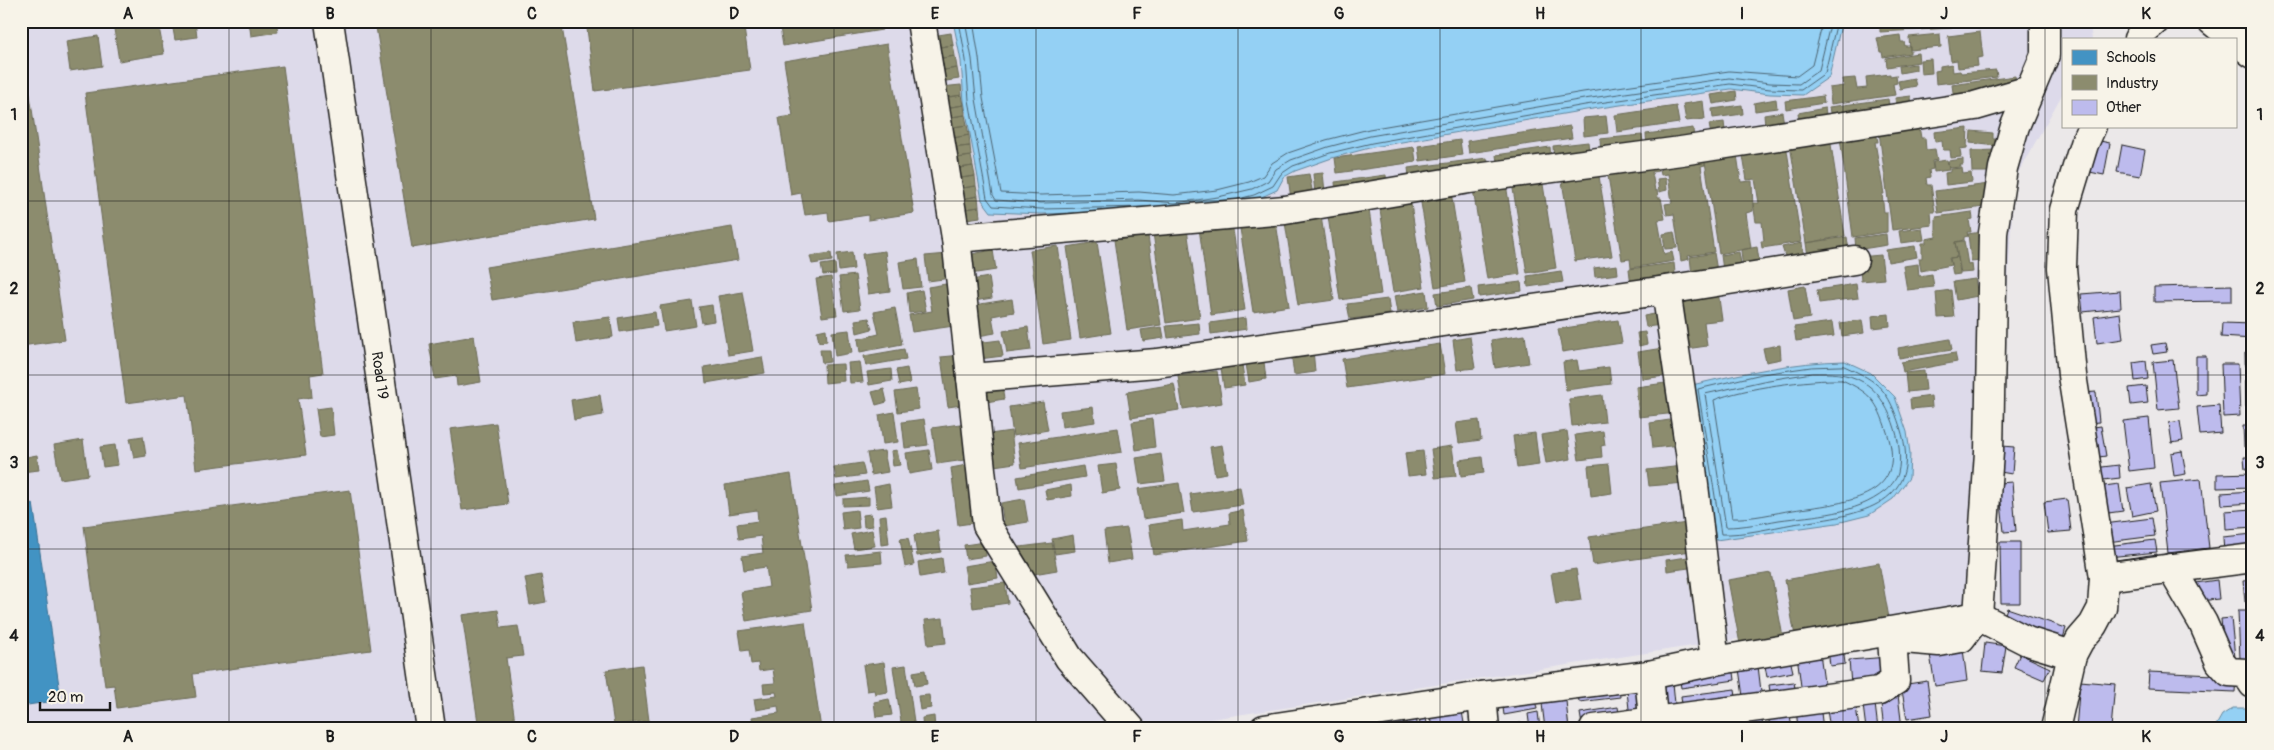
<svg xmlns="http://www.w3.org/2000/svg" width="2274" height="750" font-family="Pangolin,sans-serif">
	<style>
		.built { fill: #dddaea }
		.water { fill: #94d0f4; stroke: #64889e }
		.schools { fill: #4393c3; stroke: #376f91 }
		.industry { fill: #8c8c6e; stroke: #6a6a55 }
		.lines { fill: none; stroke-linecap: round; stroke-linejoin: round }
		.shore { stroke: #4c6472; stroke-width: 1 }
		.building { fill: #bdbbed; stroke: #1c1c1c }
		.minor-casing { stroke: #1c1c1c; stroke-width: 31 }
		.minor { stroke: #f7f3e8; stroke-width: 28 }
		.grid { fill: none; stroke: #1c1c1c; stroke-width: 1; stroke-opacity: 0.55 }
		.labels { text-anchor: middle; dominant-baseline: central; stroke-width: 5; stroke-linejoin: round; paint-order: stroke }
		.street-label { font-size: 15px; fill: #1c1c1c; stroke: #f7f3e8 }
		.neatline { fill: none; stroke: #1c1c1c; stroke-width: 2 }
		.grid-label { font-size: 16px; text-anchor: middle; font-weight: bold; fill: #1c1c1c }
	</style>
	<rect width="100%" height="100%" fill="#ebe8e9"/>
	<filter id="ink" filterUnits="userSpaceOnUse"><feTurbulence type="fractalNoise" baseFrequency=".02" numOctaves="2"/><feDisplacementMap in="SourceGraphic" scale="10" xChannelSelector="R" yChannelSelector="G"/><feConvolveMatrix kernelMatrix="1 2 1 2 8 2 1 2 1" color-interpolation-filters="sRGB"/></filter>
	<g filter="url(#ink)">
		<path class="built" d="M21 21H2089L2092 39H2063V93L2014 180 1989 601 1145 729H21Z"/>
		<path class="water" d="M953 21H1842L1829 77 1803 95 1770 94 1731 89 1586 110 1373 147 1332 158 1295 171 1284 177 1277 190 1255 200 1139 211 1041 214 991 212 982 200 964 101 961 61Z
			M1845 361 1871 373 1895 397 1907 432 1910 453 1909 478 1893 499 1869 515 1837 523 1716 540 1692 385C1743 373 1793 362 1845 361Z
			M2233 708H2247L2253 715V729H2214L2222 715Z"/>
		<path class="schools" d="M33 503 61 700 21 706V505Z"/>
		<path class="industry" d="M184 21H195L197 37 175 40 172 23Z
			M210 21H237L211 26Z
			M249 21H276L278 32 251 36Z
			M375 21H561L594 219 412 248Z
			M586 21H743L750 70 595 91Z
			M779 21H881L882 30 783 46Z
			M1880 21H1951L1952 28 1880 32Z
			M1969 21H1989V24L1969 23Z
			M158 22 164 54 119 61 114 29Z
			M21 32 65 340 21 346Z
			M1980 32 1983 57 1977 58 1978 66 1958 68 1957 60 1951 61 1948 36Z
			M951 33 953 45 934 48 932 36Z
			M1940 34 1941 47 1910 50 1909 37Z
			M1900 35 1901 42H1904L1905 46H1910V53L1883 57 1882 52H1880L1877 38Z
			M98 36 102 66 70 71 66 41Z
			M887 44 914 213 868 220V215L829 221 828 212 805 215 801 193 791 195 779 118 793 116 784 61Z
			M953 45 955 56 936 59 934 48Z
			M1918 53 1919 62 1887 67 1886 58Z
			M955 56 957 68 938 71 936 59Z
			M1931 59 1932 73 1921 74 1920 60Z
			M1916 64V70L1900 73 1899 66Z
			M1952 64 1953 72 1960 71 1961 73 1996 70 1997 77 1936 84 1935 71 1940 70V66Z
			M283 66 323 373 310 375 312 397 298 399 306 455 196 469 187 395 126 403 85 93Z
			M957 68 959 79 940 82 938 71Z
			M1890 74V76L1896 75 1897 83 1893 84 1895 95 1831 104 1829 88 1844 86 1843 79 1855 78 1857 89 1867 88 1866 77Z
			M2015 76 2017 89 1955 106 1952 85Z
			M1914 78 1916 86 1900 89 1898 81Z
			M961 85 962 95 942 98 941 87Z
			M1736 91 1737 100 1713 104 1711 95Z
			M962 95 964 105 944 108 942 98Z
			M1823 96 1824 103 1786 109 1785 101Z
			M1911 96 1912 108 1897 111 1895 98Z
			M1776 99 1777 108 1755 111 1754 103Z
			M1888 99 1890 111 1832 124 1829 107Z
			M1703 101 1705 119 1686 121 1683 104Z
			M964 105 965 115 945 118 944 108Z
			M1742 105 1743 114 1713 118 1712 109Z
			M1676 106 1679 123 1617 132 1615 115Z
			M1825 108 1827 120 1800 124 1798 113Z
			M1782 112 1785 130 1766 132 1764 115Z
			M965 115 967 125 946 128 945 118Z
			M1606 116 1608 133 1584 136 1583 118Z
			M1724 122 1726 139 1712 141 1709 124Z
			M967 125 969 135 948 139 946 128Z
			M1570 126 1572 138 1469 153 1467 141Z
			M1919 126 1921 138H1925L1926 150 1935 149 1937 160 1932 161 1933 169 1929 170 1930 177 1926 178 1927 185H1931L1935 212H1931L1932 225 1892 230 1879 132Z
			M1693 128 1694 143 1647 148 1646 134Z
			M1968 128 1967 148 1960 149 1961 157 1951 158 1950 150H1943L1942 141 1935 142 1934 132Z
			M1971 131 1993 133V139H1998L1997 146 1970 143Z
			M1876 132 1878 142H1875L1884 194H1882L1884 212H1887V232L1853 237 1840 137Z
			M969 135 970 146 950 148 948 139Z
			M1642 135 1644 150 1601 154 1600 139Z
			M1830 138 1845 236 1806 243 1790 145Z
			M1460 140 1462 155 1420 161 1418 146Z
			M1588 142 1590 159 1554 163 1553 146Z
			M1786 144 1801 242 1762 248 1761 241H1764L1762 222H1756L1753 203H1759L1755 179 1747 180 1742 150Z
			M970 146 971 156 951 159 950 148Z
			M1414 147 1416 162 1337 173 1335 158Z
			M1550 147 1551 161 1498 169 1496 155Z
			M1736 148 1741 182 1752 181 1753 211 1746 213 1751 248 1719 254 1704 155Z
			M1995 150V172H1972L1971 151Z
			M1703 151 1705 165 1701 166 1714 252 1688 256 1689 259 1681 261 1674 214 1667 215 1665 204 1672 203 1668 174 1661 175 1659 162Z
			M971 156 973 166 953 169 951 159Z
			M1487 158 1489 174 1410 183 1408 168Z
			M1963 159V165H1960L1961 167 1949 168 1948 161Z
			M1947 160 1949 170 1934 172 1933 162Z
			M1656 162 1658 171 1652 172 1655 191 1657 190 1658 198H1661L1665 219 1658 220 1664 254 1672 252 1674 261 1631 268 1630 259 1622 260 1607 170Z
			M973 166 975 176 954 179 953 169Z
			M1962 168 1963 174 1971 173 1972 182 1946 185 1945 173 1950 172V169Z
			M1598 170 1612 256 1575 261 1561 175Z
			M1323 173 1325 192 1315 193 1313 174Z
			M1309 174 1313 195 1291 199 1288 177Z
			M1386 175 1387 187 1336 193 1335 182Z
			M975 176 976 186 956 189 954 179Z
			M1542 178 1556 268 1527 273 1512 183Z
			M1666 178 1667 190 1659 192 1657 179Z
			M1506 184 1520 274 1487 279 1473 189Z
			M1989 184 1992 206 1938 213 1935 191Z
			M976 186 978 196 957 200 956 189Z
			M1451 192 1465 282 1435 287 1420 197Z
			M978 196 979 207 959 210 957 200Z
			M1410 198 1424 287 1393 292 1379 203Z
			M1368 203 1381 294 1340 300 1327 209Z
			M979 207 980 217 960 220 959 210Z
			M1320 210 1334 300 1298 305 1284 216Z
			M1972 212 1973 219 1969 220 1971 232H1967L1968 236 1964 237V240L1955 242 1957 257 1949 258 1951 265 1921 271 1919 258H1922V243H1926V239L1936 237V217Z
			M1275 216 1289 306 1253 312 1239 222Z
			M1232 223 1245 310 1211 315 1199 228Z
			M732 227 738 260 492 300 486 267Z
			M1922 228 1924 240 1901 243 1899 231Z
			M1187 229 1200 318 1166 323 1153 233Z
			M1987 231 1990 259 1971 261 1968 234Z
			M1674 232 1677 248 1665 249 1663 234Z
			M1886 234 1887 245 1856 250 1855 238Z
			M1148 236 1161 325 1127 330 1114 240Z
			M1847 237 1849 251 1808 256 1806 243Z
			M1964 241 1968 265 1972 264 1973 272 1961 273 1955 242Z
			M1097 242 1111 333 1080 338 1067 247Z
			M1802 243 1804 259 1787 262 1782 247Z
			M1058 246 1071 340 1043 344 1030 250Z
			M1915 246 1917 257 1888 262 1886 250Z
			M1757 247 1760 267 1743 270 1741 250Z
			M993 250 996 270 970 274 967 255Z
			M885 251 890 291 868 294 862 254Z
			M852 252 854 269 839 271 837 254Z
			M1739 252 1743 276 1724 278 1721 255Z
			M831 253 832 261 812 264 810 256Z
			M1714 253 1717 271 1692 275 1690 257Z
			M948 254 951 278 928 281 925 256Z
			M1881 255 1884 279 1861 281 1859 257Z
			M1958 257 1960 274 1953 275 1950 258Z
			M918 259 921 287 903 289 899 262Z
			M835 263 836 274 823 275 821 265Z
			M1674 263 1675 273 1653 277 1654 282 1631 285 1629 269Z
			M1918 264 1919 276 1932 274 1934 287 1907 290 1903 266Z
			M1617 265 1618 274 1595 277 1594 268Z
			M1561 271 1563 282 1528 287 1527 276Z
			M855 275 860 309 844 311 839 277Z
			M831 277 837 315 822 317 816 279Z
			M989 277 992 298 974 301 971 280Z
			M1975 279 1978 296 1956 300 1953 282Z
			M1521 282 1522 291 1479 297 1478 287Z
			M946 284 954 326 912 332 909 315 932 311 928 287Z
			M1856 284 1858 298 1819 303 1817 290Z
			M1805 286 1810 318 1793 321 1788 289Z
			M1471 288 1473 300 1437 306 1435 293Z
			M922 290 926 311 909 313 907 293Z
			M1951 290 1954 317 1938 318 1936 292Z
			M1426 291 1428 307 1397 312 1394 296Z
			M1718 291 1722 320 1704 322 1707 346 1679 350 1672 298Z
			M743 292 753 351 728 355 718 296Z
			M1012 299 1014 312 992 316 995 333 978 336 974 305Z
			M1388 299 1390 314 1350 319 1347 304Z
			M692 301 696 326 664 331 660 306Z
			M712 305 714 321 702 323 699 307Z
			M895 308 902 344 860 352 858 339 879 334 874 312Z
			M655 312 657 326 620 332 618 318Z
			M1660 313 1662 325 1646 327 1644 316Z
			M1889 314 1890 326 1873 328 1872 316Z
			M610 317 613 337 576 343 573 322Z
			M869 318 872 329 857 333 855 320Z
			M1246 318 1247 329 1211 334 1210 323Z
			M1618 320 1622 343 1562 352 1558 329Z
			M1862 320 1864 333 1842 336 1840 323Z
			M1832 322 1834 336 1796 341 1794 327Z
			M1199 323 1200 334 1168 338 1166 326Z
			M1028 327 1031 350 1007 353 1003 331Z
			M1162 327 1164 338 1143 341 1141 330Z
			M826 329 827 341 819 342 817 331Z
			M849 330 852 353 835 356 832 332Z
			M1645 332 1647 344 1639 346 1637 333Z
			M1525 335 1529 363 1495 368 1491 340Z
			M474 336 481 382 457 386 456 376 435 379 429 344Z
			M1470 337 1475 368 1457 370 1453 340Z
			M1950 339 1952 350 1899 358 1898 348Z
			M1000 340 1003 356 979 359 976 343Z
			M1440 344 1445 374 1347 388 1342 359Z
			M1780 345 1781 359 1766 362 1763 348Z
			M1669 347 1673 375 1642 379 1638 352Z
			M904 349 906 359 866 366 864 356Z
			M1313 349 1315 372 1294 375 1291 352Z
			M820 350H829L830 362 822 363Z
			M1955 353 1957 362 1903 372 1901 362Z
			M962 355 968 404 948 407 941 357Z
			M762 357 765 373 706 383 704 367Z
			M1577 360 1579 371 1609 367 1611 384 1566 390 1563 362Z
			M860 362 863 382 850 383 848 363Z
			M1264 362 1266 379 1249 382 1246 364Z
			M843 364 844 381 825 383 824 365Z
			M1242 365 1245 385 1224 388 1221 368Z
			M907 368 910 383 899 385 896 370Z
			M891 369 892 381 869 385 867 372Z
			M1217 371 1222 403 1183 409 1178 376Z
			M1924 371 1926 390 1907 392 1905 373Z
			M1673 382 1677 413 1639 417 1636 387Z
			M1002 384 1004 399 986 402 984 387Z
			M1174 384 1179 410 1131 418 1127 392Z
			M884 389 887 402 876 405 872 392Z
			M916 389 919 409 898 412 895 392Z
			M600 395 603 415 574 420 571 400Z
			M1602 395 1605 422 1572 426 1569 399Z
			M1931 396 1932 407 1911 409 1910 399Z
			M1043 402 1048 430 1013 436 1009 407Z
			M331 407 334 435 320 437 316 409Z
			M1093 407 1095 422 1062 427 1060 411Z
			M894 412 898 442 883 444 879 415Z
			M924 419 928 445 905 448 902 422Z
			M1152 419 1155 447 1136 450 1132 422Z
			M1676 419 1679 445 1653 448 1650 423Z
			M1479 420 1481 440 1459 443 1456 423Z
			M496 423 508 504 462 510 450 429Z
			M967 423 972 459 937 464 932 428Z
			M1118 428 1122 452 1022 468 1018 443Z
			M1011 431 1015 463 994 466 990 434Z
			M1567 431 1571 459 1546 463 1541 435Z
			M1603 431 1605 445 1601 446 1602 457 1579 460 1575 435Z
			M1535 433 1539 465 1517 468 1513 436Z
			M143 436 146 456 134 458 130 438Z
			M83 440 88 475 60 479 54 445Z
			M115 445 118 465 103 467 100 447Z
			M1222 445 1227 473 1215 475 1210 447Z
			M1452 446 1456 476 1435 478 1431 449Z
			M897 450 900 465 893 466 891 451Z
			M929 450 932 470 909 474 906 453Z
			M884 451 888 472 871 475 867 453Z
			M1423 451 1426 474 1408 476 1405 453Z
			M1161 454 1165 481 1140 484 1136 458Z
			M37 455 39 470 21 472V458Z
			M1482 457 1484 473 1461 476 1459 460Z
			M862 463 865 475 836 479 834 467Z
			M972 464 980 522 958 525 951 468Z
			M1116 464 1120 490 1102 493 1098 466Z
			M1609 464 1612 493 1591 496 1588 466Z
			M1083 466 1085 477 1019 488 1017 477Z
			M1683 466 1685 483 1649 486 1647 470Z
			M791 474 812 610 746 621 741 592 769 587 766 567 744 570 742 556 763 553 761 536 739 539 737 524 758 521 757 510 729 514 725 485Z
			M867 481 869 491 837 496 835 486Z
			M1179 483 1184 513 1143 519 1138 489Z
			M889 484 892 506 877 508 874 487Z
			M1071 485 1072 496 1047 500 1045 490Z
			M1240 487 1243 505 1193 512 1190 494Z
			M350 490 371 650 193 674 196 697 117 708 114 685 105 686 84 526Z
			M869 497V505L843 506V499Z
			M1024 499 1028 522 1004 526 1001 503Z
			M857 510 859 528 843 530 841 512Z
			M1243 510 1248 541 1154 555 1149 525 1182 520 1183 531 1230 524 1229 513Z
			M871 514 873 526 864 527 863 515Z
			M886 515 889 544 881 545 879 516Z
			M1687 523 1691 551 1593 565 1589 537Z
			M1127 528 1132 559 1108 563 1104 531Z
			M872 530 875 546 854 549 851 534Z
			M938 531 941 552 917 556 914 535Z
			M1073 535 1075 551 1055 554 1052 539Z
			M908 538 914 565 905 567 900 539Z
			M985 542 986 556 966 559 964 545Z
			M1052 543 1057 570 1022 576 1012 548Z
			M881 551 882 563 848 566 846 555Z
			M1688 557 1689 568 1667 571 1666 560Z
			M942 558 944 573 920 577 918 562Z
			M995 561 998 578 967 583 964 566Z
			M1879 563 1889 618 1795 636 1785 580Z
			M1576 569 1581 600 1556 604 1551 573Z
			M1771 573 1783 637 1740 644 1728 580Z
			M541 575 546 602 530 605 525 578Z
			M1701 575 1705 601 1693 603 1689 577Z
			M1005 583 1008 603 973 608 970 587Z
			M498 610 501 628 518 626 523 656 506 658 516 729H479L462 615Z
			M943 618 946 643 928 645 925 620Z
			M805 622 821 729H754L752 717 779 713 778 706 756 710 754 699 777 696 776 692 764 693 763 684 775 683 773 669 759 671 758 663 751 664 749 650 742 651 739 631Z
			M884 662 888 692 875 694 874 690 867 691 863 665Z
			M642 665 649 721 614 725 606 670Z
			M906 665 915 729H902L893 667Z
			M925 670 927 684 915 686 913 672Z
			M929 695 931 708 920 710 918 696Z
			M889 699 892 715 876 717 874 702Z
			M934 716 935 729H923L922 718Z"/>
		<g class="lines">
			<path class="shore" d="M959 21 966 60 969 100 987 198 993 206 1041 209 1146 207
				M965 21 972 59 976 99 993 195 996 200 1041 203 1139 200 1175 203 1218 197 1252 189 1268 181 1276 169 1291 160 1328 147 1370 136 1584 99 1729 78 1770 83 1799 84 1819 70 1831 21
				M973 21 979 58 983 98 1001 193 1041 195 1139 192 1174 195 1217 190 1249 182 1263 176 1272 163 1288 153 1326 140 1369 129 1583 92 1729 71 1797 76 1812 65 1823 21
				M1238 199 1254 195 1273 186 1281 174 1293 166 1330 153 1372 143 1585 105 1730 84 1770 89 1801 90 1825 73 1837 21
				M1844 366C1880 382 1888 390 1900 427 1927 509 1851 516 1793 524 1770 528 1744 535 1721 534L1698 389 1762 374 1811 367Z
				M1812 373C1831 373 1846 372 1863 382 1889 396 1905 445 1898 473 1897 479 1889 488 1885 491 1855 515 1815 515 1779 520 1762 523 1744 527 1726 527L1705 394 1763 381Z
				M1842 380C1871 393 1877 401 1887 432 1910 500 1841 503 1793 510 1774 513 1752 519 1732 518L1714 400C1743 388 1809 379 1842 380Z"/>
		</g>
		<path class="building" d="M2090 139 2110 143 2104 175 2085 171Z
			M2122 145 2145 150 2140 176 2117 172Z
			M2232 285V301L2154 302V287Z
			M2253 288V303L2251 304 2249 289Z
			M2120 291 2121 308 2083 312 2081 294Z
			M2120 313 2123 339 2097 343 2094 317Z
			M2222 323 2253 324V339L2221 337Z
			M2165 343 2167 352 2153 354 2151 345Z
			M2245 353H2253V407H2246Z
			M2196 356H2206V394L2196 395Z
			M2173 360 2179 408 2158 410 2153 362Z
			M2146 361 2148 379 2135 381 2133 363Z
			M2221 364H2238L2240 416 2223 417Z
			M2146 386 2148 403 2131 405 2129 388Z
			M2096 392 2099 422 2087 423 2084 393Z
			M2219 405 2221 433 2200 435 2197 407Z
			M2149 418 2154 468 2129 471 2123 421Z
			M2180 421 2183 441 2172 443 2169 423Z
			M2101 426 2106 456 2092 458 2087 428Z
			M2243 426H2253V447H2244Z
			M2002 446 2014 447 2012 474 2000 472Z
			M2182 451 2186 474 2174 476 2171 453Z
			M2244 457H2253V468L2245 469Z
			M2119 465 2120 478 2095 481 2094 468Z
			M2253 473V487L2217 488V474Z
			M2201 479 2209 548 2168 553 2160 483Z
			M2012 482 2016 531 2004 532 1999 483Z
			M2119 484 2123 511 2101 514 2097 487Z
			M2151 484 2156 511 2132 516 2127 488Z
			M2253 491V503L2222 505 2221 493Z
			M2067 499 2071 531 2048 533 2044 502Z
			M2253 509V527L2226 529 2225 511Z
			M2152 518 2155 536 2107 542 2104 524Z
			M2253 534V551L2224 554 2223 537Z
			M2155 540 2157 552 2108 557 2107 546Z
			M2000 542H2020V603H2001Z
			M2157 554 2159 566 2110 572 2109 561Z
			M2217 580 2219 599 2198 601 2196 583Z
			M2253 580V601L2245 602 2243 581Z
			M2007 608 2066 628 2062 642 2002 622Z
			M2238 611H2250L2251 659H2240Z
			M2231 618 2235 658 2225 659 2221 619Z
			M1985 643 2006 646 2002 673 1982 671Z
			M1843 647 1845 664 1830 666 1828 649Z
			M1963 649 1967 681 1935 686 1930 654Z
			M1788 650 1793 672 1767 677 1763 655Z
			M1820 653 1825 690 1802 694 1797 655Z
			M2020 654 2050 668 2044 680 2014 667Z
			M1889 657 1891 681 1851 685 1849 660Z
			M1733 665 1735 680 1681 688 1679 674Z
			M1758 666 1762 700 1744 703 1739 669Z
			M2149 672 2236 676 2235 692 2148 688Z
			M1645 680 1649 716 1630 718 1626 682Z
			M1927 681 1932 715 1907 719 1901 685Z
			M2080 681 2115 684 2111 729H2076Z
			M1794 682 1796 695 1771 698 1769 685Z
			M1619 683 1620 697 1579 702 1578 689Z
			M1673 683 1676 714 1662 716 1659 685Z
			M1735 689 1737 706 1683 713 1681 696Z
			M1565 692 1569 729H1545L1541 695Z
			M1534 695 1537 709 1504 715 1502 700Z
			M1898 695 1902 728 1884 729 1880 697Z
			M1875 704 1878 729H1866L1863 705Z
			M1820 705 1823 729H1798L1796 708Z
			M1461 706 1464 723 1432 727 1429 711Z
			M1856 706 1859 729H1830L1827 710Z
			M1618 707 1620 720 1582 725 1580 713Z
			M1789 709 1792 729H1770L1768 712Z
			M1415 711 1418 729H1407L1405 713Z
			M1761 711 1763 729H1745L1743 713Z
			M1538 712 1540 729H1530L1528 714Z
			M1739 712 1741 729H1727L1725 713Z
			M1425 713 1428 729H1421L1418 714Z
			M1402 717 1404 729H1314Z
			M1521 723 1522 729H1505L1504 726Z"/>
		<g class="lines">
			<g class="minor-casing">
				<g id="minor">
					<path id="s1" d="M329 21 431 729"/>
					<path d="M921 21 956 238 987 525 1069 658 1131 729"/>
					<path d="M2212 21 2234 39"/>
					<path d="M2138 39 2143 31 2155 21"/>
					<path d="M2235 40 2253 54"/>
					<path d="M956 238 1285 210 1469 179 1681 151 1975 106 2030 90"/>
					<path d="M1666 290 1854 260"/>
					<path d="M971 378 1157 363 1666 290 1690 452 1715 661"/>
					<path d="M2171 568 2203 623 2220 662 2229 672 2246 673 2253 684"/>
					<path d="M2104 577 2253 558"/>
					<path d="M1649 675 1654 729"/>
					<path d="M1482 696 1485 729"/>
					<path d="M1264 729 1482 696 1649 675 1715 661 1978 616 2027 641 2072 655"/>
					<path d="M1594 729 1879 691 1895 681 1892 638 1939 642 1961 638 1978 616 1989 452 1993 233 2003 168 2015 126 2045 55V21"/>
					<path d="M2055 729 2072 655 2080 640 2093 625 2102 608 2104 577 2072 375 2062 268 2064 210 2084 144 2092 126"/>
				</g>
			</g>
			<use href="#minor" class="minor"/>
		</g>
	</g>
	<path class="grid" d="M229 21V729M431 21V729M633 21V729M834 21V729M1036 21V729M1238 21V729M1440 21V729M1641 21V729M1843 21V729M2045 21V729M21 201H2253M21 375H2253M21 549H2253"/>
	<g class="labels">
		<g class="street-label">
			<text stroke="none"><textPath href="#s1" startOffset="358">Road 19</textPath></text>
		</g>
	</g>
	<rect width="2274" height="750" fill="none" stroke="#f7f3e8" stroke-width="55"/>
	<rect x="2062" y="38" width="175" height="90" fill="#f7f3e8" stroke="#9f9d96"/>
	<rect x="2072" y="50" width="25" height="15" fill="#4393c3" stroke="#9f9d96"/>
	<text x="2106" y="62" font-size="15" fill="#1c1c1c">Schools</text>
	<rect x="2072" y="75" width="25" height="15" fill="#8c8c6e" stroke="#9f9d96"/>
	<text x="2106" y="88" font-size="15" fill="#1c1c1c">Industry</text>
	<rect x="2072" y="100" width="25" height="15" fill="#bdbbed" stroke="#9f9d96"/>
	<text x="2106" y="112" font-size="15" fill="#1c1c1c">Other</text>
	<path d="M40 702v8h70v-8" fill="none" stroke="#1c1c1c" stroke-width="2.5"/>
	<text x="48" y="702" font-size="15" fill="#1c1c1c" stroke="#f7f3e8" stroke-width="4" paint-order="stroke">20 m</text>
	<rect x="28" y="28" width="2218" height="694" class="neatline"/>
	<g class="grid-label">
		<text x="128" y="19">A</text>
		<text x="330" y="19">B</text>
		<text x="532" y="19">C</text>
		<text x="734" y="19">D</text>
		<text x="935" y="19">E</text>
		<text x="1137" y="19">F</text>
		<text x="1339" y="19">G</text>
		<text x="1540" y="19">H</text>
		<text x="1742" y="19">I</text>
		<text x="1944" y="19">J</text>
		<text x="2146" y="19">K</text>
		<text x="14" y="120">1</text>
		<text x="2260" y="120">1</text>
		<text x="14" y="294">2</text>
		<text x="2260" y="294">2</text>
		<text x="14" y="468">3</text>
		<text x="2260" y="468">3</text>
		<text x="14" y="641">4</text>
		<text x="2260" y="641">4</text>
		<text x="128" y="742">A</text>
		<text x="330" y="742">B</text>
		<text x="532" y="742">C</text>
		<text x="734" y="742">D</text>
		<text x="935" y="742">E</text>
		<text x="1137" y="742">F</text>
		<text x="1339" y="742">G</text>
		<text x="1540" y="742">H</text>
		<text x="1742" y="742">I</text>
		<text x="1944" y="742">J</text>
		<text x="2146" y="742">K</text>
	</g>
</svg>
